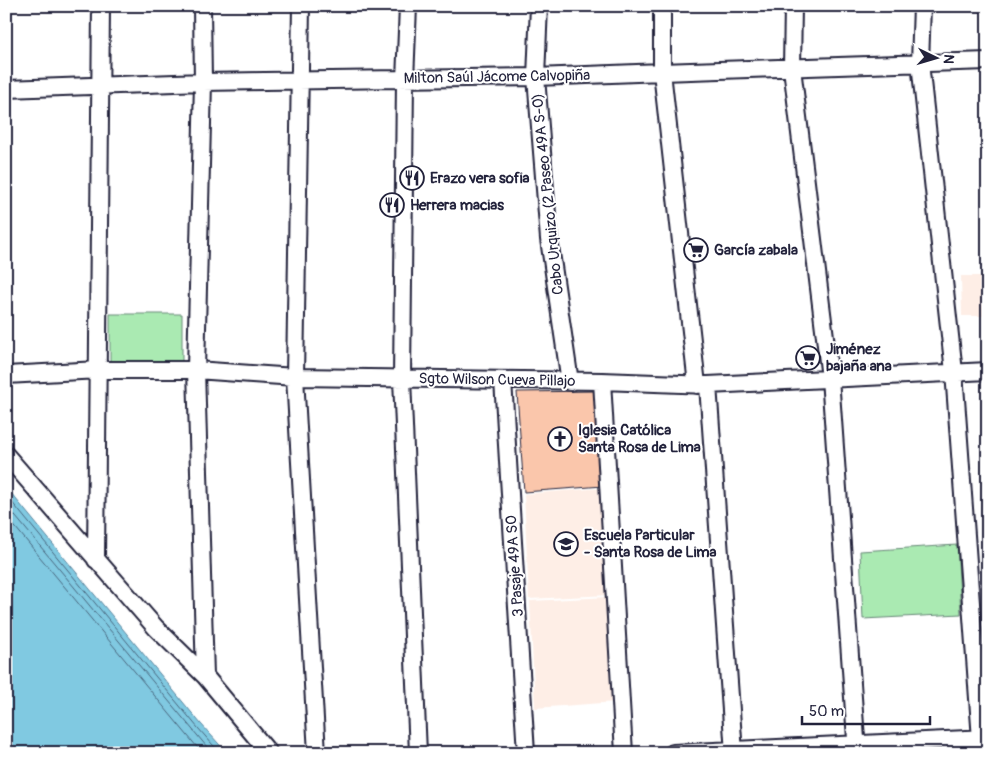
<svg xmlns="http://www.w3.org/2000/svg" width="994" height="759" font-family="Pangolin,sans-serif">
	<style>
		.built { fill: #feeee6 }
		.green { fill: #aaeab2; stroke: #668676 }
		.water { fill: #80c9e1; stroke: #5a869f }
		.lines { fill: none; stroke-linecap: round; stroke-linejoin: round }
		.shore { stroke: #48657d; stroke-width: 1 }
		.building { fill: #fac6ab; stroke: #22223b }
		.minor-casing { stroke: #22223b; stroke-width: 20 }
		.minor { stroke: #fff; stroke-width: 16 }
		.labels { text-anchor: middle; dominant-baseline: central; stroke-width: 4; stroke-linejoin: round; paint-order: stroke }
		.street-label { font-size: 15px; fill: #22223b; stroke: #fff }
		.poi-label { font-size: 15px; font-weight: bold; fill: #22223b; stroke: #fff; text-anchor: start }
	</style>
	<rect width="100%" height="100%" fill="#fff"/>
	<filter id="ink" filterUnits="userSpaceOnUse"><feTurbulence type="fractalNoise" baseFrequency=".02" numOctaves="2"/><feDisplacementMap in="SourceGraphic" scale="10" xChannelSelector="R" yChannelSelector="G"/><feConvolveMatrix kernelMatrix="1 2 1 2 8 2 1 2 1" color-interpolation-filters="sRGB"/></filter>
	<g filter="url(#ink)">
		<path class="built" d="M961 276H988V316H962Z
			M603 488 609 595 529 599 524 494Z
			M609 597 616 702 535 708 530 601Z"/>
		<path class="green" d="M110 314H182V362H110Z
			M957 545 961 614 863 619 860 551Z"/>
		<path class="water" d="M6 487 201 724 227 753H6Z"/>
		<g class="lines">
			<path class="shore" d="M6 495 198 728 220 753
				M6 505 212 753
				M6 516 202 753"/>
		</g>
		<path class="building" d="M598 391 603 486 524 492 517 392Z"/>
		<g class="lines">
			<g class="minor-casing">
				<path id="minor" d="M202 6 203 82 196 370 205 676
					M301 6 295 377 317 753
					M408 6 405 80 402 379 418 753
					M539 6 536 77 549 239 570 382
					M662 6V72L697 385
					M793 6 792 68 830 378 857 753
					M922 6 920 63 954 372 982 753
					M6 89 203 82 536 77 662 72 988 61
					M6 375 99 370H196L295 377 602 381 708 385 988 371
					M503 380 526 753
					M602 381 624 753
					M708 385 734 753
					M6 455 156 628 205 676 269 753
					M96 560 101 6
					M673 753 988 738"/>
			</g>
			<use href="#minor" class="minor"/>
		</g>
	</g>
	<defs>
		<g id="restaurant-ring" transform="scale(1.25)"><circle r="9.5" fill="#fff" stroke="#22223b" stroke-width="1.5"/><path d="M-5-6h1v4h1v-4h1v4h1v-4h1v5L-1.5 .5V6h-2V.5L-5-1ZM5-6V6H3V1.5H1.5Q1.5-4 5-6Z" fill="#22223b"/></g>
		<g id="supermarket-ring" transform="scale(1.25)"><circle r="9.5" fill="#fff" stroke="#22223b" stroke-width="1.5"/><path d="M-6-5.5h2.5l.6 2H6L4.5 2H-2.5L-4.4-4H-6ZM-1.5 3.2a1.3 1.3 0 1 0 .1 0ZM3 3.2a1.3 1.3 0 1 0 .1 0Z" fill="#22223b"/></g>
		<g id="church-ring" transform="scale(1.25)"><circle r="9.5" fill="#fff" stroke="#22223b" stroke-width="1.5"/><path d="M-1.2-6h2.4v3.5h3.3v2.4h-3.3V6h-2.4V-.1h-3.3v-2.4h3.3Z" fill="#22223b"/></g>
		<g id="school-ring" transform="scale(1.25)"><circle r="9.5" fill="#fff" stroke="#22223b" stroke-width="1.5"/><path d="M0-5L7-2L0 1L-7-2ZM-4 1L0 2.5L4 1V4Q0 6-4 4Z" fill="#22223b"/></g>
	</defs>
	<g fill-rule="evenodd">
		<use href="#restaurant-ring" x="412" y="178"/>
		<use href="#restaurant-ring" x="392" y="205"/>
		<use href="#supermarket-ring" x="696" y="250"/>
		<use href="#supermarket-ring" x="808" y="358"/>
		<use href="#church-ring" x="560" y="439"/>
		<use href="#school-ring" x="566" y="544"/>
	</g>
	<g class="labels">
		<g class="street-label">
			<text transform="translate(497 77) rotate(-1)">Milton Saúl Jácome Calvopiña</text>
			<text transform="translate(548 194) rotate(-96)">Cabo Urquizo (2 Paseo 49A S-O)</text>
			<text transform="translate(497 380) rotate(1)">Sgto Wilson Cueva Pillajo</text>
			<text transform="translate(515 566) rotate(-94)">3 Pasaje 49A SO</text>
		</g>
		<g class="poi-label">
			<text x="430" y="178">Erazo vera sofia</text>
			<text x="410" y="205">Herrera macias</text>
			<text x="714" y="250">García zabala</text>
			<text x="826" y="349">Jiménez<tspan x="826" dy="17">bajaña ana</tspan></text>
			<text x="578" y="430">Iglesia Católica<tspan x="578" dy="17">Santa Rosa de Lima</tspan></text>
			<text x="584" y="535">Escuela Particular<tspan x="584" dy="17">- Santa Rosa de Lima</tspan></text>
		</g>
	</g>
	<rect width="994" height="759" fill="none" stroke="#fff" stroke-width="25"/>
	<rect x="12" y="12" width="969" height="734" fill="none" stroke="#22223b" stroke-width="2" filter="url(#ink)"/>
	<g transform="translate(936 58) rotate(95)" stroke="#ffffff" stroke-width="4" paint-order="stroke">
	<path d="M0-4L9 19L0 12L-9 19Z" fill="#22223b"/>
	<text y="-8" font-size="14" font-weight="bold" text-anchor="middle" fill="#22223b">N</text>
	</g>
	<path d="M802 716v8h128v-8" fill="none" stroke="#22223b" stroke-width="2.5"/>
	<text x="809" y="716" font-size="15" fill="#22223b" stroke="#ffffff" stroke-width="4" paint-order="stroke">50 m</text>
</svg>
